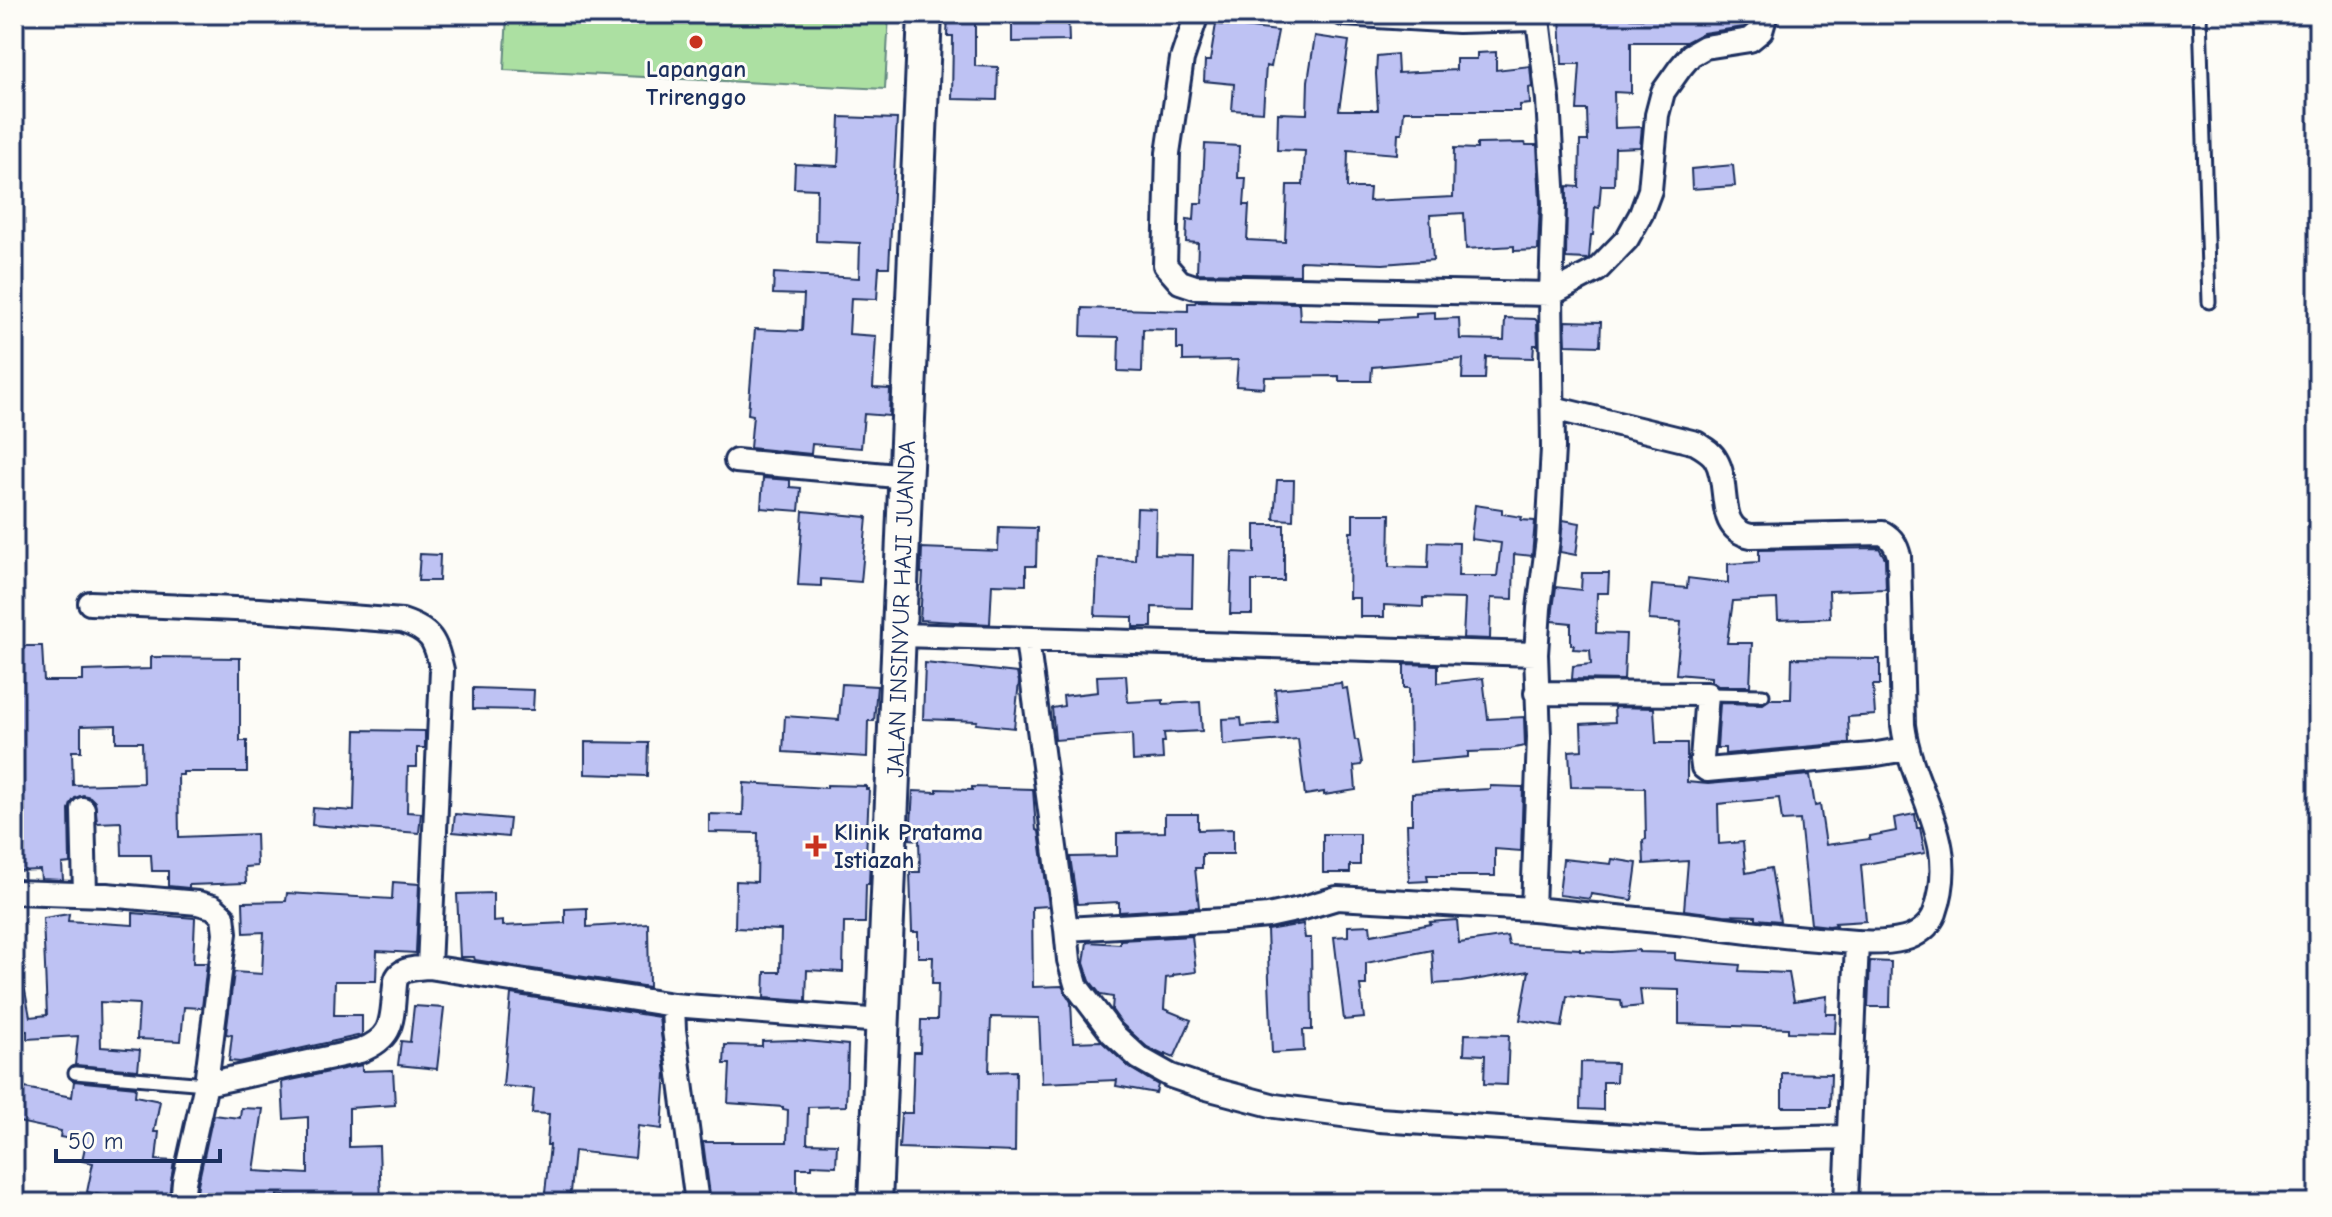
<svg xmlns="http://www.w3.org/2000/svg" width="2332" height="1217" font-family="'Comic Neue',sans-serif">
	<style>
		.green { fill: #ace0a2; stroke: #648880; stroke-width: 2 }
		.building { fill: #bec2f3; stroke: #1b2f5e; stroke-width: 2; fill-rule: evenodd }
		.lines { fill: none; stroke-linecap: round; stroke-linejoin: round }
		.service-casing { stroke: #1b2f5e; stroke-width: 17 }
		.minor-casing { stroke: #1b2f5e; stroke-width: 28 }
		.secondary-casing { stroke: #1b2f5e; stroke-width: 38 }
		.service { stroke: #fdfcf7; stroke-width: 11 }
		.minor { stroke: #fdfcf7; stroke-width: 22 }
		.secondary { stroke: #fdfcf7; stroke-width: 32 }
		.poi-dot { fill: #c8321e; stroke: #fdfcf7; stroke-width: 3 }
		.labels { text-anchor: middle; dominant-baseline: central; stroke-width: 6; stroke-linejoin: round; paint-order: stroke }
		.poi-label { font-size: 24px; font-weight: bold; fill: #1b2f5e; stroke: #fdfcf7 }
		.street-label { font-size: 24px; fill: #1b2f5e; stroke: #fdfcf7 }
	</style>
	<rect width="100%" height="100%" fill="#fdfcf7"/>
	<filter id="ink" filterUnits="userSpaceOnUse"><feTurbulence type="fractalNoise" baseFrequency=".0125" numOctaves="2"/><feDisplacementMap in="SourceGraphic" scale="16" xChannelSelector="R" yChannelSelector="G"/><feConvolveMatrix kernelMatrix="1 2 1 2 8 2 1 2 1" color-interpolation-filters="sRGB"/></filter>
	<g filter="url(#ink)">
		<path class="green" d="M507 14H889L885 89 504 70Z"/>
		<path class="building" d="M948 14H975V66L998 67 997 100 952 99 953 36H947Z
			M1012 14H1068L1069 41 1012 42Z
			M1560 14H1630V18L1685 19V14H1751L1749 23 1744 27 1703 33 1686 42H1631V93L1614 92 1615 128 1642 127 1640 147 1615 148 1614 185H1601L1599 208 1595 207 1593 235H1591L1589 258 1587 259 1566 258 1567 186 1579 187 1580 141H1588L1587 110H1577L1580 64H1562Z
			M1216 24 1278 31 1271 67 1266 66 1263 112 1232 110 1234 84 1204 81 1205 61H1210Z
			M1315 36 1349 41 1339 110H1378L1376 74 1377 56 1397 54 1398 73 1456 70V59H1477V53L1496 52V70L1530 66 1532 87 1529 88 1530 104 1520 105V111H1404L1402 133H1398L1397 154 1348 150 1347 188H1370L1369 201 1453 197 1454 148 1477 149V144L1525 143 1526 145H1537L1540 203 1538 250 1514 251V246L1466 249 1464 213 1430 215 1433 260 1383 264 1300 261V275L1197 273 1198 243 1186 242 1187 219 1194 220 1195 203H1202L1205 144 1239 146 1238 178H1246L1244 205H1249L1247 240 1285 242 1287 185H1303L1305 151 1277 150 1278 113 1307 114 1308 81Z
			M840 117 897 119 889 267H879L877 299 851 298 849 334 876 336 873 388 890 389 889 416 864 414 861 448 812 444 811 454 750 448 753 415 748 414 755 329 802 331 804 295 773 294 774 273 859 278 860 243 816 241 817 189 794 188 795 164 838 166Z
			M1733 165 1735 186 1692 189 1691 169Z
			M1196 301 1299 303 1300 320 1380 322V319L1416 317V313L1435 312V319L1459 318 1460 339 1504 340 1505 318 1535 319 1537 321 1538 345H1534L1533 358 1486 357 1485 379H1462L1463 359 1372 367 1371 381H1339V376L1265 377 1264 388 1236 386 1238 360 1183 361V349H1177V330L1143 329 1142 372 1118 371 1119 337 1081 336 1082 308 1188 311V303H1195Z
			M1565 321 1601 322 1600 346 1566 345Z
			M763 478 790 480V487L801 488 799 511 761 508Z
			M1277 480H1294L1293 520 1274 519Z
			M1475 505 1502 509V514L1522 517 1521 520 1535 521 1532 556 1514 554 1513 599 1491 598 1490 639 1463 638 1465 599 1423 598V607L1384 605V617H1360V598H1349L1350 532H1353V514H1390L1389 567 1428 568 1429 542 1459 543 1458 576H1497L1501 543 1471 539Z
			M1137 508 1156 509 1155 554 1193 555 1192 608 1152 607V627H1133V617L1095 616 1098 558 1135 560Z
			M803 511 867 517 861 582 821 579V586L798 585Z
			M1563 520 1580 523 1576 555 1560 552Z
			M1255 525H1284V581H1252V614H1230L1232 552 1255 553Z
			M999 527 1037 528 1036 566H1026V585L992 584 990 624 920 620 923 573H921L922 548 998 551Z
			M1879 548 1885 558 1886 589 1829 591 1830 618 1778 620 1777 599 1733 601 1727 643H1752L1750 686H1718L1711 681V677L1676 674 1681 622 1649 620 1652 585 1687 588 1688 578 1728 583V564L1759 562V550Z
			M420 554 440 555 439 581H418Z
			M1582 573H1609L1608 593H1597L1596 633 1626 634 1624 680 1572 679 1573 666 1591 664 1590 650 1573 649 1574 645H1571V623L1552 621 1553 609 1556 587 1581 590Z
			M14 646H42L44 681H83V671L151 669V657L240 658V741H247V772H183V775H178L179 837 256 834 257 866 245 867 246 883 189 885V888L168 886V871H152L151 855H122L121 822 97 823 95 802 90 797 83 795 75 798 69 809 70 863 62 864 63 880 41 879 40 870 14 871ZM116 725V742H142L143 783 73 785 72 751H81V726Z
			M1792 658 1880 659V685H1873L1875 715 1848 717 1849 743 1725 754V748H1717L1720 703 1763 704 1770 699H1791Z
			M925 663 1017 673 1019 682 1014 728 976 724 977 721 923 719Z
			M1404 664 1438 665V683L1483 678 1488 719 1524 717 1525 746 1499 751 1468 752V757L1410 762 1409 688H1404Z
			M1126 675 1128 702 1163 700V704L1200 702 1202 731 1164 733 1165 742H1162L1163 759 1133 761 1132 734 1055 740 1052 708 1064 706 1063 696 1098 692 1097 676Z
			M1341 683 1342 689 1347 688 1355 740H1358L1362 763 1361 765 1354 766 1356 790 1324 795V792L1305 795 1298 739 1223 745 1222 719 1241 718 1242 726 1278 723 1275 689Z
			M842 684 877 686 874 721H868L867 757 783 752 785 716 839 720Z
			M473 688 534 690 533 710 473 709Z
			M1614 707 1654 708 1656 743H1687V782L1708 784 1810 775 1815 806 1820 805 1826 845 1870 839V836L1896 831 1894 818 1915 814 1917 828H1920L1925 853 1861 865 1866 921 1835 923 1836 925 1829 926 1811 924 1800 820 1782 821 1779 798 1718 804 1719 844 1743 842 1746 873 1771 868 1780 921 1756 919V916L1724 915 1684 910 1688 861 1644 864 1643 840 1646 839 1645 788 1571 787 1569 751 1582 750 1581 724 1615 722Z
			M356 730 425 731V748H417V767H408L407 812 421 813 419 833 312 825 313 808 354 811Z
			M585 742 648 743 647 776 585 774Z
			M744 783 827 788V785L866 786V789H869L866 856H870L869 884H866L865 923H844L843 972 807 970 806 1001 764 998 765 972H780L781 930 735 928 736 881 757 882 758 833 709 832V814L743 815Z
			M1490 786 1523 787 1521 851 1495 849V876H1427L1428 881 1409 882 1407 824H1412V793L1490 789Z
			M972 787 1033 789 1036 830 1039 831 1049 906 1032 907 1033 987 1062 986 1071 1002 1073 1042 1101 1041 1130 1068 1158 1085 1156 1093 1116 1086 1117 1080 1042 1083 1039 1018 991 1017 989 1072 1016 1071 1015 1152 899 1148 901 1113H912L914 1052H920L921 1020H937L938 984H932L933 957H918V932H912L910 872H920L919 840 910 839 913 791 937 792V789L972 790Z
			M455 814 510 819 508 837 453 832Z
			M1165 814H1198V830L1233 829V854H1202V868H1195L1199 907 1119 912V902L1077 904 1070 857 1117 856V833L1165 832Z
			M1323 834H1360V865H1350V873H1323Z
			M1563 859 1611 864 1612 859 1637 863 1632 900 1591 894 1590 899 1559 895Z
			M393 882 419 884 416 953 377 951 376 981H335L334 1015H362V1035L240 1062 229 1061 232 1035 226 1034 234 972 262 974 264 932 244 933 243 902 286 901 287 893 392 899Z
			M493 893V922L503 921V926L565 923V909L587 908V927L648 923 649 987 475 960 474 957H460L457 894Z
			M133 913 195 918 193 963H207L202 1008 184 1007 181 1041 137 1039 139 1004 100 1002 101 1047 140 1050 138 1070 75 1065 78 1036 27 1039V1031H14V981L23 980 30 1017 47 1015 43 918 69 914 68 921 133 925Z
			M1457 920 1459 943 1507 936 1509 945 1580 949V951L1611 952 1639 950V952L1675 953V960L1740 965 1739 971 1789 973 1794 1001 1827 996 1826 1014H1836L1835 1033 1788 1032V1028L1679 1024V990L1640 989 1642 1006 1622 1008 1621 1001 1567 996 1562 1027 1520 1020 1529 971 1461 982 1434 984 1432 950 1366 963V985H1360L1364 1018 1344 1020 1334 937 1348 936V926L1370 925 1371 935 1431 924 1430 922Z
			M1303 924 1305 938H1311L1312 1030H1303L1304 1051 1272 1053 1267 930Z
			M1192 936 1196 972 1173 975V977L1166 978 1164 1009 1191 1020 1174 1058 1165 1054V1056L1147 1047 1122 1024 1112 1010 1113 997 1101 995 1090 981 1084 963 1087 942 1120 944V940Z
			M1870 961 1891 962 1890 1007H1868Z
			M511 994 659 1017 666 1073 662 1129 638 1126 635 1158 574 1151 569 1203H544L550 1145H547L549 1114 532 1113 534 1089 503 1086Z
			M414 1006 444 1008 437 1069 398 1065 401 1041 410 1042Z
			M1465 1034 1509 1035 1507 1085 1484 1084 1485 1055 1464 1054Z
			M795 1040 848 1045 846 1106 808 1107 807 1143 837 1144 836 1166 812 1165V1168H797V1203H711L703 1142H787L788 1110 783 1109V1107L728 1103 730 1064H724L725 1045 762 1046V1041Z
			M1581 1062 1617 1063 1616 1082H1603V1110L1580 1109Z
			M362 1065V1071L393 1070 395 1105 349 1108V1147L379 1146 381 1203H343V1201L277 1195V1197H271L270 1203H196L198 1184 213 1115 240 1118 241 1108 263 1109 254 1171 308 1174V1117L284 1119 282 1082Z
			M1782 1073 1831 1074 1830 1107H1782Z
			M74 1081 136 1087 135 1096 160 1101 154 1132H159L156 1160 174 1161 168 1203H120L110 1201 111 1197 87 1192 93 1163 82 1161 86 1142 60 1137 61 1131 14 1121V1086L72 1097Z"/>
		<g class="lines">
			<g class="service-casing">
				<path id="service" d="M2200 14 2209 302
					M1707 694 1763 695
					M75 1073 206 1084"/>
			</g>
			<g class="minor-casing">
				<path id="minor" d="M1197 14 1182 59 1168 153 1165 265 1180 282 1195 287 1551 294 1597 270 1627 239 1641 214 1650 190 1657 115 1663 92 1680 68 1691 55 1705 47 1750 40 1761 31 1766 14
					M1343 14 1458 21 1538 19V14
					M1538 19 1548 100 1554 203 1551 294 1553 448 1548 539 1539 608 1536 654 1539 737 1533 909C1590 915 1647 919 1703 926 1746 932 1788 937 1831 940 1854 942 1880 945 1904 939 1917 936 1930 926 1935 913 1961 838 1912 794 1903 725L1899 556C1896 545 1893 539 1883 533L1751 536C1714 529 1731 485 1716 460 1712 452 1703 448 1696 443L1553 408
					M736 461 907 477
					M90 603 259 610 402 621C432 631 435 640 442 670L429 967
					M901 635 1536 654
					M1027 640 1066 929 1223 920 1268 916 1300 909 1337 898 1533 909
					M1536 693 1707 694 1702 759 1703 767 1707 770 1871 755 1906 749
					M83 809 85 894
					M14 892 106 895 198 903 213 907 223 916 225 933 206 1084 184 1182 182 1203
					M1066 929 1069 960 1077 987 1112 1033 1139 1058 1171 1076 1203 1087 1275 1106 1379 1120 1698 1141 1848 1137
					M673 1005 674 1030 697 1203
					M206 1084 360 1051C390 1039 392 1026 394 995 395 990 394 981 398 976 404 968 419 968 429 967L673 1005 882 1021
					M1846 1203 1857 942"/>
			</g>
			<g class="secondary-casing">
				<path id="secondary" d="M875 1203 925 14"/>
			</g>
			<use href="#service" class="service"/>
			<use href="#minor" class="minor"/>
			<use href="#secondary" class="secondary"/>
		</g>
	</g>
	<g class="poi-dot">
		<circle cx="696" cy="42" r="8"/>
		<path d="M812 834h8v8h8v8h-8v8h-8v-8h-8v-8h8z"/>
	</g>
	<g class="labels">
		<g class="poi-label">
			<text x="696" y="69">Lapangan<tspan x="696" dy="28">Trirenggo</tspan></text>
			<text x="834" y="832" text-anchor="start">Klinik Pratama<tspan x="834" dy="28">Istiazah</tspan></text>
		</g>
		<g class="street-label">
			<text transform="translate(901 609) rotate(-88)">JALAN INSINYUR HAJI JUANDA</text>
		</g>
	</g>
	<rect width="2332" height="1217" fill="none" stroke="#fdfcf7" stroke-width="48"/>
	<rect x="24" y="24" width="2284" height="1169" fill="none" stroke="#1b2f5e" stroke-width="3" filter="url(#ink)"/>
	<path d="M56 1149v12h164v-12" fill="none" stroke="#1b2f5e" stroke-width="4"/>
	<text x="68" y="1149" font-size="24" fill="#1b2f5e" stroke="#fdfcf7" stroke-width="6" paint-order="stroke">50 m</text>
</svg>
